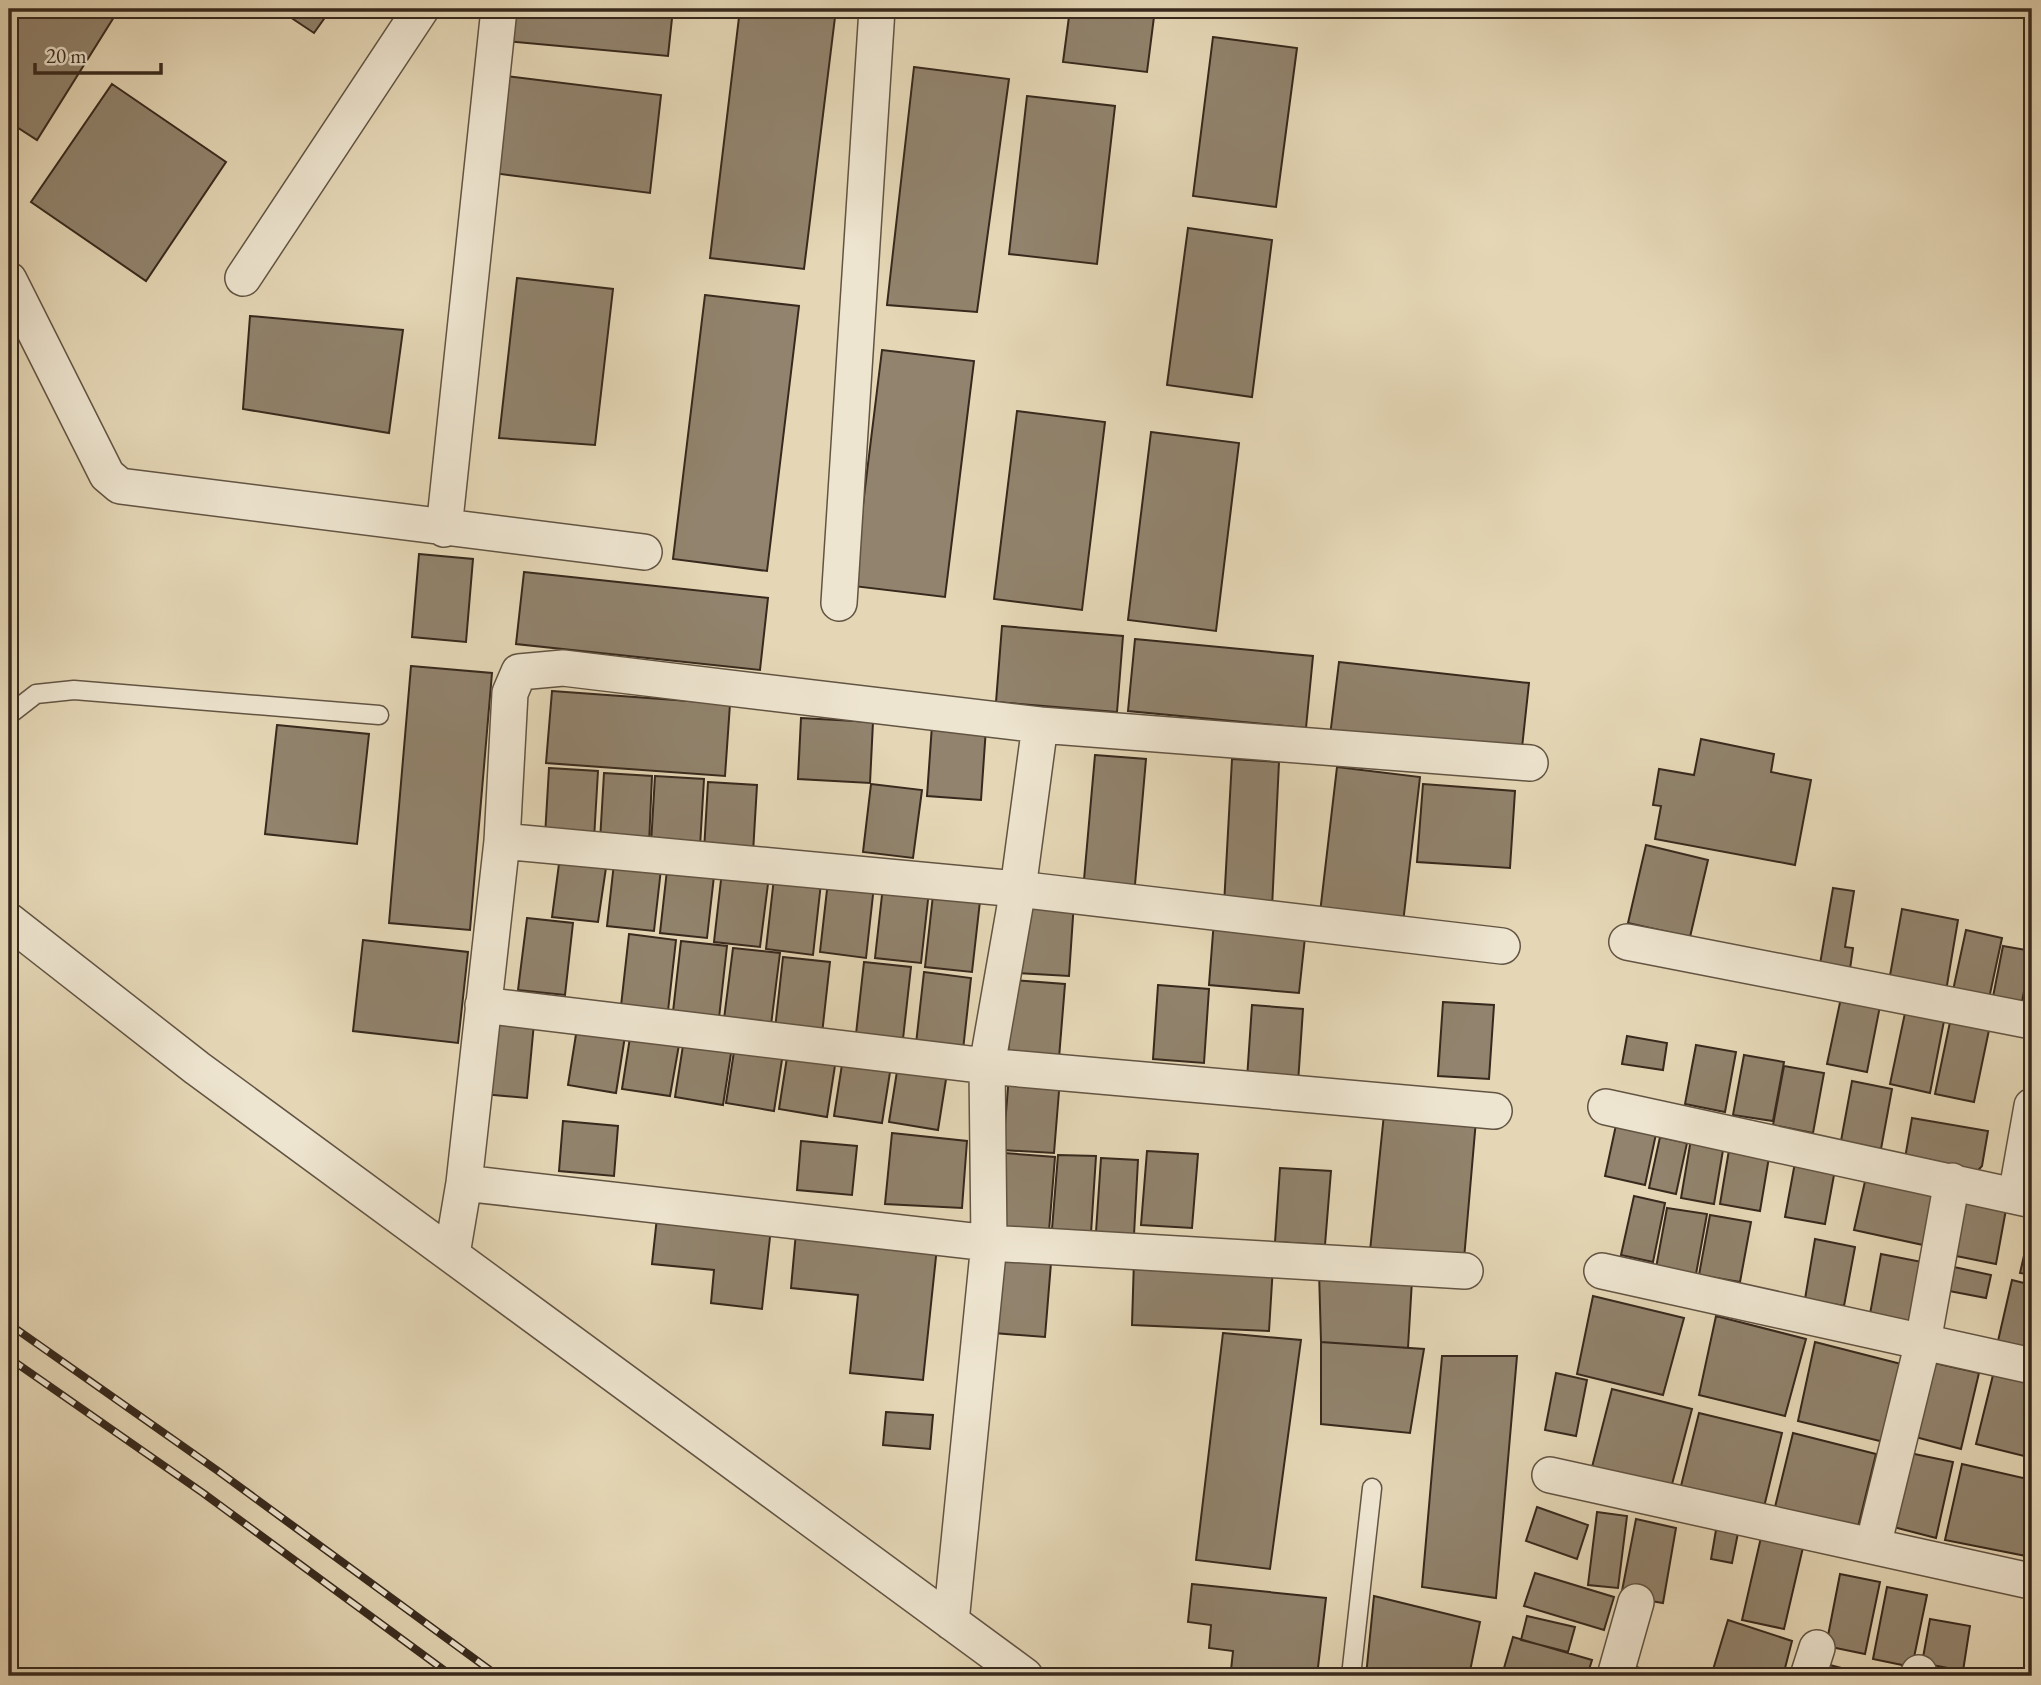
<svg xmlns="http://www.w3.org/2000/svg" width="2041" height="1685" font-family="'EB Garamond',serif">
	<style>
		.building { fill: #91836d; stroke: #37291d; stroke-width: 2 }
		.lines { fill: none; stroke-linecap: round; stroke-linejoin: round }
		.lane-casing { stroke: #625443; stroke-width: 21 }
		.street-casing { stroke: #625443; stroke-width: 38 }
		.lane { stroke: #eee5d0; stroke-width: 18 }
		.street { stroke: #eee5d0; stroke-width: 35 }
		.rail-casing { stroke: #37291d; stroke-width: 8 }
		.rail { stroke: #eee5d0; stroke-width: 5; stroke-dasharray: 16; stroke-linecap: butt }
	</style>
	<rect width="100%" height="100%" fill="#e5d7b6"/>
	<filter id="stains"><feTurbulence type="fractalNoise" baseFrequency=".00286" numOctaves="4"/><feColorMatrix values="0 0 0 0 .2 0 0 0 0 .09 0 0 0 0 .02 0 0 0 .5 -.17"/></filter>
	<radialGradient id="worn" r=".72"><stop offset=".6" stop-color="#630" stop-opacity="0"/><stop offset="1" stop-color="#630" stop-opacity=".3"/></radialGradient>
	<path class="building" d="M9 9H119L37 140 9 122Z
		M278 9H331L314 33Z
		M508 9H673L668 56 504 41Z
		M740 9H836L804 269 710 258Z
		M1070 9H1155L1147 72 1063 62Z
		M1213 37 1297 48 1276 207 1193 196Z
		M914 67 1009 79 977 312 887 305Z
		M506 76 661 95 650 193 493 173Z
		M112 84 226 162 146 281 31 202Z
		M1027 96 1115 106 1097 264 1009 254Z
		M1188 228 1272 240 1252 397 1167 385Z
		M517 278 613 289 595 445 499 438Z
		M705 295 799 306 767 571 673 559Z
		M250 316 403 330 389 433 243 409Z
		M882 350 974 361 945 597 853 586Z
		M1017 411 1105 422 1082 610 994 599Z
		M1151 432 1239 443 1216 631 1128 620Z
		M419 554 473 559 466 642 412 637Z
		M524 572 768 598 760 670 516 644Z
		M1002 626 1123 636 1117 712 996 702Z
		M1135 639 1313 656 1306 728 1128 711Z
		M1339 662 1529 683 1521 757 1330 736Z
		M411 666 492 673 470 930 389 923Z
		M552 691 730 704 725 776 546 763Z
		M801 718 873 722 870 783 798 779Z
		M277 725 369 734 357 844 265 834Z
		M932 725 986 728 981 800 927 796Z
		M1701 739 1774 754 1771 772 1811 780 1795 865 1655 839 1661 806 1653 805 1659 769 1694 775Z
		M1095 755 1146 759 1134 896 1083 891Z
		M1232 759 1279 762 1272 908 1224 905Z
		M1337 767 1420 777 1403 923 1320 913Z
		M549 768 598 771 594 839 545 836Z
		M604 773 652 776 649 844 600 841Z
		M655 776 704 779 700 847 651 844Z
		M708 782 757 785 753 853 704 851Z
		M871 784 922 790 913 858 863 852Z
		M1423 784 1515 791 1510 868 1417 862Z
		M1646 845 1708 860 1690 937 1628 923Z
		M615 854 662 860 654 931 607 926Z
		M560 856 607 861 598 922 552 917Z
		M668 861 715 867 707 938 660 933Z
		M722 871 769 876 760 947 714 942Z
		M774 878 821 883 813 955 766 949Z
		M828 881 874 886 866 958 820 952Z
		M883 886 929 891 921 963 875 958Z
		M1833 888 1854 891 1845 947 1853 948 1850 969 1820 964Z
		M933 895 980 901 972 972 925 967Z
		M1023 898 1074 902 1069 976 1017 973Z
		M1902 909 1958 920 1946 991 1889 981Z
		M527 918 573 923 565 995 518 990Z
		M1214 920 1306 928 1299 993 1209 985Z
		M1966 930 2002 938 1988 1003 1952 995Z
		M629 934 676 940 668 1011 621 1006Z
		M363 940 468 952 458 1043 353 1031Z
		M681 941 727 946 719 1018 673 1012Z
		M2003 946 2032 951 2020 1012 1991 1007Z
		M733 948 780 953 771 1025 724 1019Z
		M783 957 830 962 822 1034 775 1029Z
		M864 962 911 967 903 1039 856 1034Z
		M924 972 971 978 963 1050 916 1044Z
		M1014 980 1065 984 1059 1058 1008 1054Z
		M1158 985 1209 989 1204 1063 1153 1059Z
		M1842 993 1881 1001 1867 1072 1827 1064Z
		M1443 1002 1494 1005 1489 1079 1438 1076Z
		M1252 1005 1303 1009 1298 1083 1247 1079Z
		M1905 1013 1944 1021 1930 1093 1890 1084Z
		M490 1019 534 1023 527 1098 483 1094Z
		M1950 1022 1989 1030 1974 1102 1935 1094Z
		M577 1028 625 1036 616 1093 568 1085Z
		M631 1031 680 1039 670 1096 622 1089Z
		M1627 1036 1667 1043 1663 1070 1622 1064Z
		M684 1039 732 1047 723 1105 675 1097Z
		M735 1045 783 1053 774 1111 726 1103Z
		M1696 1045 1736 1052 1725 1112 1685 1104Z
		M788 1051 836 1059 827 1117 779 1109Z
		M1744 1055 1784 1062 1773 1121 1733 1115Z
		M843 1058 891 1066 882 1123 834 1116Z
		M898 1065 947 1073 938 1130 889 1122Z
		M1784 1066 1824 1073 1813 1133 1773 1125Z
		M1009 1075 1060 1079 1054 1153 1003 1150Z
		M1852 1081 1892 1089 1881 1149 1841 1141Z
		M1384 1114 1476 1120 1464 1259 1370 1251Z
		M1912 1118 1988 1131 1982 1166 1973 1176 1904 1164Z
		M563 1121 618 1126 614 1176 559 1171Z
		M1616 1125 1656 1134 1645 1185 1605 1176Z
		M892 1133 967 1141 962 1208 885 1204Z
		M1660 1137 1687 1143 1676 1194 1649 1188Z
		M1691 1139 1724 1144 1714 1204 1681 1198Z
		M801 1141 857 1146 852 1195 797 1190Z
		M1730 1144 1770 1151 1760 1211 1720 1204Z
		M1147 1151 1198 1154 1192 1228 1141 1225Z
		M1004 1153 1055 1157 1049 1231 998 1228Z
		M1058 1155 1096 1156 1091 1233 1052 1229Z
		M1796 1157 1836 1164 1825 1224 1785 1217Z
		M1101 1158 1138 1160 1134 1235 1096 1232Z
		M1280 1168 1331 1171 1325 1245 1275 1242Z
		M1866 1177 1935 1192 1923 1245 1854 1230Z
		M1634 1196 1665 1203 1653 1262 1621 1255Z
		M1967 1197 2007 1204 1996 1264 1956 1256Z
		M1667 1208 1707 1214 1696 1274 1656 1268Z
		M1710 1215 1751 1222 1740 1282 1699 1275Z
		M657 1217 771 1228 762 1309 711 1303 714 1270 652 1264Z
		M2031 1225H2032V1275L2020 1273Z
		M796 1232 937 1247 923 1380 850 1373 858 1295 791 1288Z
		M1815 1239 1855 1247 1844 1306 1805 1299Z
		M1881 1254 1922 1262 1911 1322 1870 1314Z
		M1134 1259 1273 1266 1269 1331 1132 1325Z
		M1000 1260 1051 1263 1045 1337 994 1333Z
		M1954 1267 1991 1275 1986 1298 1949 1291Z
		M1319 1271 1412 1280 1408 1348 1321 1342Z
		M2012 1280 2032 1285V1349L1998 1341Z
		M1593 1296 1684 1318 1663 1395 1577 1374Z
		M1716 1316 1806 1339 1785 1416 1699 1395Z
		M1223 1333 1301 1340 1270 1569 1196 1560Z
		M1321 1342 1424 1349 1410 1433 1321 1424Z
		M1815 1342 1905 1365 1884 1442 1798 1421Z
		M1442 1356H1517L1496 1598 1422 1587Z
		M1926 1361 1979 1373 1961 1449 1908 1435Z
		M1994 1371 2032 1380V1458L1976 1444Z
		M1556 1373 1587 1380 1576 1436 1545 1430Z
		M1612 1389 1692 1409 1671 1488 1592 1467Z
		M886 1412 933 1415 930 1449 883 1445Z
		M1699 1413 1782 1433 1764 1507 1681 1486Z
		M1793 1433 1876 1454 1858 1527 1775 1507Z
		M1900 1451 1953 1462 1936 1538 1882 1524Z
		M1962 1464 2032 1480V1529L2026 1556 1945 1540Z
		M1537 1507 1588 1525 1577 1559 1526 1541Z
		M1597 1512 1627 1516 1618 1588 1588 1585Z
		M1636 1519 1676 1528 1663 1603 1621 1596Z
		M1717 1524 1739 1528 1732 1563 1711 1559Z
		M1762 1533 1804 1543 1784 1629 1742 1620Z
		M1535 1573 1614 1597 1604 1630 1524 1606Z
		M1840 1574 1880 1582 1865 1654 1826 1646Z
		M1192 1584 1326 1598 1317 1676H1240L1231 1670 1233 1651 1209 1648 1211 1625 1188 1622Z
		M1887 1587 1927 1595 1912 1667 1873 1659Z
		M1374 1596 1480 1622 1469 1676H1366Z
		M1527 1616 1575 1627 1568 1652 1521 1640Z
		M1930 1619 1970 1626 1963 1671 1922 1663Z
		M1728 1620 1792 1641 1783 1676H1725L1712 1673Z
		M1513 1637 1592 1660 1587 1676H1532L1504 1668Z
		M1826 1664 1872 1676H1823Z
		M1636 1667 1669 1676H1633Z
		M1504 1668 1532 1676H1501Z"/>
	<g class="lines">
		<g class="lane-casing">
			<path id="lane" d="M9 715 36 694 74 690 379 715
				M1351 1676 1372 1488"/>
		</g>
		<g class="street-casing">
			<path id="street" d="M243 278 421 9
				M9 280 107 475 120 486 644 552
				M444 529 499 9
				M839 603 877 9
				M1040 725 1530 763
				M502 841 1018 889 1502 946
				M9 921 197 1068 1025 1676
				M1627 942 2032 1021
				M483 1005 987 1066 1494 1111
				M1606 1107 2032 1200
				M464 1183 989 1243 1465 1271
				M2016 1196 2032 1106
				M452 1254 464 1183 502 841 510 693 519 672 563 668 1040 725 1018 889 987 1066 989 1243 951 1622
				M1602 1271 2032 1366
				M1550 1475 2030 1581
				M1873 1546 1923 1342 1952 1181
				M1615 1676 1636 1602
				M1808 1676 1817 1648
				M1918 1676 1919 1673"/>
		</g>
		<use href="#lane" class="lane"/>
		<use href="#street" class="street"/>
		<g class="rail-casing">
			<path id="rail" d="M9 1324 218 1471 498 1676
				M9 1358 203 1493 452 1676"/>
		</g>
		<use href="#rail" class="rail"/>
	</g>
	<rect width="2041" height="1685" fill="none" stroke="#e5d7b6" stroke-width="35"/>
	<rect x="10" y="10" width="2020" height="1664" fill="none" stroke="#37291d" stroke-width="3.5"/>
	<rect x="18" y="18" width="2006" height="1650" fill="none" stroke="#37291d" stroke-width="2"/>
	<path d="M35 63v10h126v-10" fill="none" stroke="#37291d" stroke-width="3.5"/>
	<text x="46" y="63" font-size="21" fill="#37291d" stroke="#eee5d0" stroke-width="5" paint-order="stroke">20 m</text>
	<rect width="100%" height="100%" filter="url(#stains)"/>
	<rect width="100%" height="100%" fill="url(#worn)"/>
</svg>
